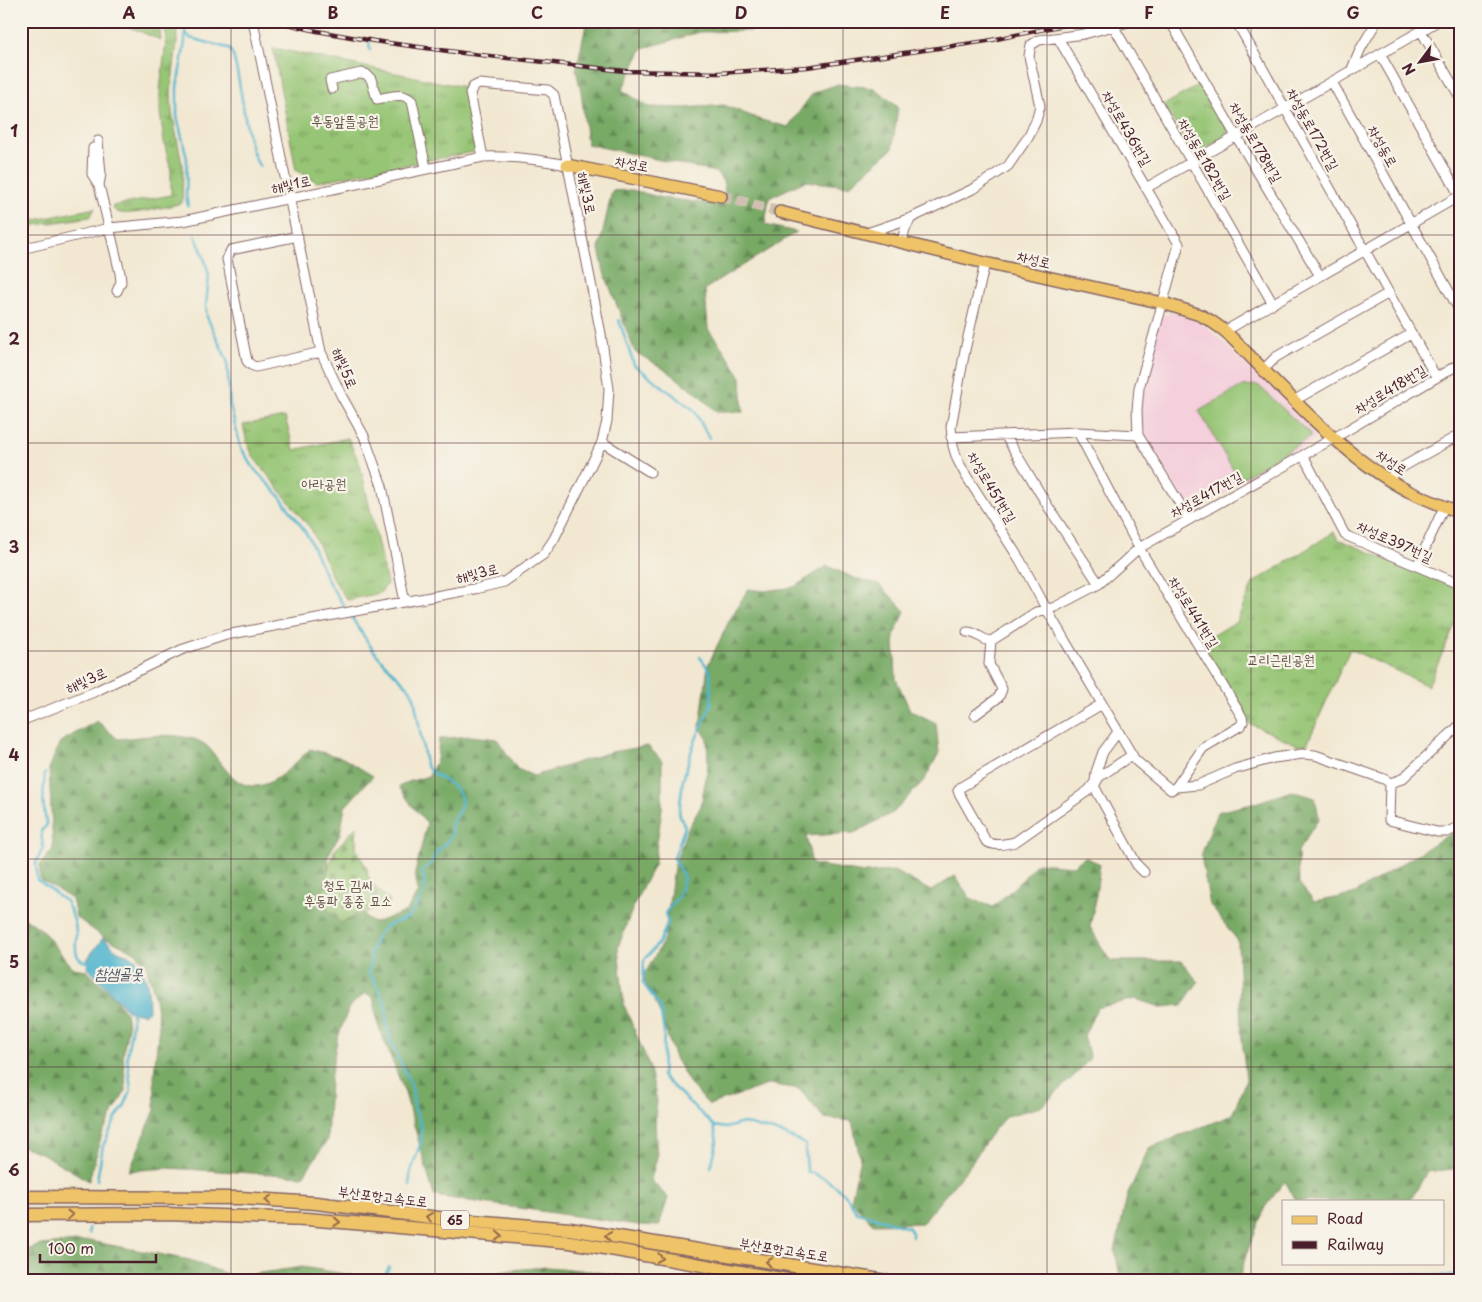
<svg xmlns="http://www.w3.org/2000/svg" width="1482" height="1302" font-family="'Playpen Sans','Poor Story',sans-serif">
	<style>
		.built { fill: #f4cfdc }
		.grass { fill: url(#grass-tufts); stroke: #707250 }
		.forest { fill: url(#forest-firs); stroke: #616448 }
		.cemetery { fill: url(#cemetery-stones); stroke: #707250 }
		.garden { fill: #96c574; stroke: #707250 }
		.water { fill: #4fb5ce; stroke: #4c6a7c }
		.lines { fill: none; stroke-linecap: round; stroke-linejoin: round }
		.stream { stroke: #4fb5ce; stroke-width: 2.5 }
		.major-tunnel { stroke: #d0c0b1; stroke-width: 11; stroke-dasharray: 11 5.5; stroke-linecap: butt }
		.minor-casing { stroke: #856565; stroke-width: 11 }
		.major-casing { stroke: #856565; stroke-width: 14 }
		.highway-casing { stroke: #856565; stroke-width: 15 }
		.minor { stroke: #fff; stroke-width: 9 }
		.major { stroke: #efc469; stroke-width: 11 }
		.highway { stroke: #efc469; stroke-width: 12 }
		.rail-casing { stroke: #4a1f2b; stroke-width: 4.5 }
		.rail { stroke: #f7f3e8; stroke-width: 2.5; stroke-dasharray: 8; stroke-linecap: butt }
		.oneway { stroke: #946947 }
		.grid { fill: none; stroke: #4a1f2b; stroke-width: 1; stroke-opacity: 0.55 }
		.labels { text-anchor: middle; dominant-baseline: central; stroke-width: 4.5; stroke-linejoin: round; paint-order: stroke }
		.shield { fill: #f7f3e8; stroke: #7e5f64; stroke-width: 1 }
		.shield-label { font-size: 12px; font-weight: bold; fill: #4a1f2b }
		.park-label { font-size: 14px; fill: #615141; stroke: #f7f3e8 }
		.street-label { font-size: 14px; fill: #4a1f2b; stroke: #f7f3e8 }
		.water-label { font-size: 15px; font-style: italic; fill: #4c5464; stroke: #f7f3e8 }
		.neatline { fill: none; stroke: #4a1f2b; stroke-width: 2 }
		.grid-label { font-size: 16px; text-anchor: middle; font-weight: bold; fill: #4a1f2b }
	</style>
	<defs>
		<pattern id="grass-tufts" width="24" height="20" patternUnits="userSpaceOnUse" patternTransform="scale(1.25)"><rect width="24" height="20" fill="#96c574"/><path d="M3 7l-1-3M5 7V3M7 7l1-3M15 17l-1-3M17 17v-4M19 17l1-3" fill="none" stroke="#7c9f5f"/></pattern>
		<pattern id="forest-firs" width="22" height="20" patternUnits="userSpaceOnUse" patternTransform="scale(1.25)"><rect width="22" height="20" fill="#78aa66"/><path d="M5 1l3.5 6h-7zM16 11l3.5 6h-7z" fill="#648a54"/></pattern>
		<pattern id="cemetery-stones" width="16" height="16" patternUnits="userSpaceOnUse" patternTransform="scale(1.25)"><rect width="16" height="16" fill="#96c574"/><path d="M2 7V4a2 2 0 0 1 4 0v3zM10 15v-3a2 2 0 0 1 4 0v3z" fill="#7c9f5f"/></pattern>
	</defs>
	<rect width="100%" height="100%" fill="#f7f3e8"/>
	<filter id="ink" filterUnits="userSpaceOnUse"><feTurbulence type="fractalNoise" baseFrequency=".02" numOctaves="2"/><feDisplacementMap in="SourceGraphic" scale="10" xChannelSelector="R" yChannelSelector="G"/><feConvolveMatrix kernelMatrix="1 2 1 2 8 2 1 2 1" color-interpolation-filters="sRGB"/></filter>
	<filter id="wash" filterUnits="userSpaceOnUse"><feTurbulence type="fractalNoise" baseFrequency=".0096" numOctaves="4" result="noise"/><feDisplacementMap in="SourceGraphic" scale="20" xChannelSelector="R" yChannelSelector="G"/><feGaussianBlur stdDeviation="1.12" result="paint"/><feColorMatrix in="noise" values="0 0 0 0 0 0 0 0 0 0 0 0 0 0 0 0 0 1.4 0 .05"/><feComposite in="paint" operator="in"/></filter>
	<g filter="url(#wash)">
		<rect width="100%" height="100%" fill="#f2e8d2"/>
		<path class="built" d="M1171 312 1189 318 1207 327 1314 428 1316 434 1313 441 1196 510 1187 507 1151 445 1142 427 1139 412 1140 402 1161 317Z"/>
		<path class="grass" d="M114 21H159L161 40Z
			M165 21H176L177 42 171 91 172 113 183 169 182 203C169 206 129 217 117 212 114 210 114 209 112 206L171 195V170L164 142 160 112V90L166 41Z
			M273 48 464 87 478 151 317 182 296 170Z
			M1201 84 1228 131 1227 136 1196 153 1190 150 1164 105Z
			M95 208 90 217 36 225 21 230V223Z
			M285 417 294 450 348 438 360 465 387 584 380 593 347 600 333 579 311 529 254 458 247 443 243 425Z
			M1334 532 1338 539 1461 590V611L1428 686 1350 649 1307 744 1298 745 1246 722V713L1201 643 1237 621 1253 583Z"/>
		<path class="forest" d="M587 21H811V27L745 31 700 32 642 49 622 90 649 107 684 108 724 105 761 120 788 127 813 93 838 84 874 88 898 107 892 149 849 186 805 181 769 198 765 225 797 232 705 289 708 329 723 349 741 377 743 412H716L698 394 666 370 635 352 604 272 599 249 612 191 632 190 662 198 722 205C726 189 727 183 715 172L587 144 581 91 576 70Z
			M827 566 857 579 879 584 905 611 894 636 896 679 910 710 936 723 939 753 925 779 894 812 854 833 806 836 812 864 864 873 894 871 931 891 955 876 970 898 993 907 1023 879 1037 863 1073 866 1085 857 1100 864 1096 895 1090 927 1110 961H1182L1198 982 1182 1005 1161 1007 1135 999 1097 1008 1084 1036 1090 1058 1073 1077 1041 1107 1006 1116 993 1131 968 1168 922 1223 873 1224 851 1201 860 1158 852 1121 824 1118 799 1089 770 1084 709 1105 690 1084 675 1058 658 1008 643 977 664 940 674 867 687 830 701 806 708 764 707 738 700 727 708 665 728 623 748 589 764 591 794 587Z
			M97 721 118 739C143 737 169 732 194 739 211 745 212 753 222 765 226 770 232 777 238 781 264 799 293 765 310 749L343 758 373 776 345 807 340 834 328 856 329 876 361 906 367 919 374 923 406 912 418 892 415 873 427 823 413 807 399 787 408 782 429 776 437 760 439 739 471 736 497 739 517 769 534 776 611 752 648 746 662 761V808L654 865 635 902 618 947 624 1005 649 1065 657 1101 655 1125 657 1157 651 1180 668 1198 659 1226 638 1225 434 1196 405 1093 378 1025 373 997 365 993 349 1007 337 1040 330 1080 327 1141 303 1176 167 1168 129 1171 155 1110 154 1074 159 1025 154 993 146 965 135 952 103 937 76 917 72 899 40 879V865L53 849 49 769 60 742Z
			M1292 791 1315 798 1319 818 1298 851 1299 883 1314 902 1352 895 1461 827V1168L1427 1172 1410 1201H1296L1285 1181 1265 1207 1246 1255 1239 1281H1121L1115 1251 1127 1196 1149 1148 1232 1115 1246 1080 1241 1029 1238 941 1210 905 1201 856 1217 812 1252 804Z
			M21 915 42 930 73 968 86 970 114 997 126 1013 128 1026 123 1055 126 1089 102 1134 89 1181 43 1154 21 1146Z
			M89 1241 190 1260 234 1277 302 1267 351 1275 362 1281H21V1252L41 1245Z
			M547 1267 590 1271 655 1281H442L511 1270Z"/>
		<path class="cemetery" d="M357 826 356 848 368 871 367 874 375 887 391 902 340 923 319 900 334 851Z"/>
		<path class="garden" d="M1258 385 1310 434V437L1239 480 1199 411 1242 386Z"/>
		<path class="water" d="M103 938C110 942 112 948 118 951 121 953 126 953 129 955 134 957 137 961 140 966 150 983 148 992 149 1011L144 1014 128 1011 87 967 88 958Z"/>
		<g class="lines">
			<path class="stream" d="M185 21V42L177 87V116L187 159 186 196 188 206
				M366 21V23
				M187 34 190 38 228 48 232 53C242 77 245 150 260 166
				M369 42 370 50
				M195 235 203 254 209 275 206 305 207 317 227 360 230 406 241 448 255 470 278 494 300 524 309 538 329 583 373 650 385 664 410 689 414 697 426 765C434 780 456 780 461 798 464 809 455 814 452 823 451 827 452 832 452 835 445 846 434 851 431 864L422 870 425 884 423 893 414 910 407 918 386 926 377 936 372 949 369 973 378 987 386 1008 387 1026 391 1041 412 1087 414 1106 421 1126V1142L410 1174V1186
				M619 320 634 365 694 410 709 438
				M700 657 710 671 711 705 693 746 683 780 679 813 685 827 674 858 684 878 678 897 665 913 668 922 659 943 644 960 643 983 660 1007 664 1033 662 1076 714 1126 717 1142 711 1167
				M45 773C43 791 42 807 47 825L41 831 43 848 36 863 37 880C48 886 55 895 66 901 70 909 76 922 76 932 77 943 71 961 88 962
				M714 1126 726 1128 743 1123 781 1133 805 1144 807 1171 826 1179 844 1193 857 1212 909 1228 912 1233V1237
				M97 1180 103 1146 116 1118 124 1107 131 1090 127 1056 132 1024V1013
				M89 1228V1234
				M382 1281 389 1267
				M1341 1281 1406 1274 1461 1276"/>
		</g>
	</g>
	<g filter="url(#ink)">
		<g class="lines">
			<path class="major-tunnel" d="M721 196 780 212"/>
			<g class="minor-casing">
				<path id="minor" d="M253 21 321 352 341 395 364 436 382 486 405 602
					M1170 21 1236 136 1320 276
					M1236 21 1436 377
					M1114 27 1273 304
					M1421 31 1461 99
					M1058 38 1179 244 1139 388 1137 410 1138 435 1189 519
					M1380 54 1461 198
					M1351 71 1361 48 1377 21
					M1332 82 1461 313
					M332 89 330 80 361 73 366 74 371 79 377 99C390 97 402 91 412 101L426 168
					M98 141 101 174 99 185 120 273 121 282 117 291
					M93 148 92 174 99 185
					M1146 188 1438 21
					M867 233 911 218
					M298 236 231 250 227 259 247 361 251 365 256 367 321 352
					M902 241 905 229 911 218 975 188 1008 166 1028 137 1036 121 1040 106 1029 56 1031 45 1039 40 1084 34 1132 21
					M21 249 109 228 183 221 483 157C513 156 538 159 567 165
					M985 263 965 350 951 427 953 446 957 459 965 474 1020 560 1047 610 1135 760 1171 790 1176 787 1198 785 1235 769 1274 758 1302 754 1315 755 1384 779 1390 783
					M1225 331 1461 195
					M1264 369 1276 357 1389 293
					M1295 400 1411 334
					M1078 432 1139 548 1242 717 1243 722 1240 726 1203 748 1176 787
					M1005 435 1049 508 1099 584
					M951 437 1078 432 1138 435
					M602 442 650 472
					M1303 455 1345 535 1461 585
					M1388 479 1399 469 1461 434
					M1452 509 1461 504
					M1417 566 1444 507
					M967 632C977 632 981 640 991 641
					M991 641 1036 612 1055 607 1099 584 1139 548 1334 438 1461 363
					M1102 704 961 787 958 791 986 841C994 847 1006 844 1015 842L1089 790 1095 782 1096 772 1103 752 1118 732
					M975 715 999 697 1002 689 989 664 991 641
					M21 721 94 692 181 650 226 635 479 588 504 582 544 554 554 539 593 461 602 442 607 421 609 389 601 334 554 95 548 90 479 84 473 87 470 93 483 157
					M1132 755 1099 777 1094 786 1137 865 1144 872
					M1390 783 1389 820 1437 832H1447L1461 826
					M1390 783 1402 779 1461 724"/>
			</g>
			<g class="major-casing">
				<path id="major" d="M567 165 721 196
					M780 212 985 263 1163 303 1200 315 1211 321 1225 331C1279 384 1341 456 1408 491 1425 499 1443 506 1461 513"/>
			</g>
			<g class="highway-casing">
				<path id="highway" d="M21 1197 241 1198 316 1203 447 1219 570 1229 886 1281
					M21 1215 166 1214 307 1219 570 1242 793 1281"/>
			</g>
			<use href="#minor" class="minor"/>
			<use href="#major" class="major"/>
			<use href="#highway" class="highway"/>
			<g class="rail-casing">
				<path id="rail" d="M275 21 317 31 374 41 463 53 625 71 719 73 807 67 987 41 1083 21"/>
			</g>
			<use href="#rail" class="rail"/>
		</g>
		<defs><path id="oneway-chevron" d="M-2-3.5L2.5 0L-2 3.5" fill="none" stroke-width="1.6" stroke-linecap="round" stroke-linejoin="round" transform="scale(1.25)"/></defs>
		<g class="oneway">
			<use href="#oneway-chevron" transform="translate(268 1200) rotate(-176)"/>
			<use href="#oneway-chevron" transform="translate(70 1215)"/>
			<use href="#oneway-chevron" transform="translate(429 1217) rotate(-173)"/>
			<use href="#oneway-chevron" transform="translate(337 1222) rotate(5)"/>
			<use href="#oneway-chevron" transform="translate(499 1236) rotate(5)"/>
			<use href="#oneway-chevron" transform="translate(608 1236) rotate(-171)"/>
			<use href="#oneway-chevron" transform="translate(660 1258) rotate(10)"/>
			<use href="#oneway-chevron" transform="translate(769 1262) rotate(-171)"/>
		</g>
	</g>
	<path class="grid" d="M231 21V1281M435 21V1281M639 21V1281M843 21V1281M1047 21V1281M1251 21V1281M21 235H1461M21 443H1461M21 651H1461M21 859H1461M21 1067H1461"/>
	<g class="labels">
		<rect class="shield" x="441" y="1210.5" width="28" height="19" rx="4"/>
		<g class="shield-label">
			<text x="455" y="1220">65</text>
		</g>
		<g class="park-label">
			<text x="345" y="120">후동앞뜰공원</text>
			<text x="324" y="483">아라공원</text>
			<text x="1281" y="659">교리근린공원</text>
			<text x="348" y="884">청도 김씨<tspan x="348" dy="16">후동파 종중 묘소</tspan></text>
		</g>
		<g class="street-label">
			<text transform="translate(1127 128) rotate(60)">차성로436번길</text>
			<text transform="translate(1313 129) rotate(61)">차성동로172번길</text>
			<text transform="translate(1256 142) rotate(60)">차성동로178번길</text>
			<text transform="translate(1383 146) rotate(61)">차성동로</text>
			<text transform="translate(1205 159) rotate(60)">차성동로182번길</text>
			<text transform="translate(632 163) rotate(11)">차성로</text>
			<text transform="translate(291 184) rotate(-12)">해빛1로</text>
			<text transform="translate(587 193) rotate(78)">해빛3로</text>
			<text transform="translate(1034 259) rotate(13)">차성로</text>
			<text transform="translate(345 368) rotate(67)">해빛5로</text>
			<text transform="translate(1390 389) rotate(-31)">차성로418번길</text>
			<text transform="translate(1392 462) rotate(34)">차성로</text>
			<text transform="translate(992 487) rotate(59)">차성로451번길</text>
			<text transform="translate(1206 494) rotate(-29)">차성로417번길</text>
			<text transform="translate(1395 541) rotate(24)">차성로397번길</text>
			<text transform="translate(477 573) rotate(-14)">해빛3로</text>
			<text transform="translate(1194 612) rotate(58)">차성로441번길</text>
			<text transform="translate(86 680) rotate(-24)">해빛3로</text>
			<text transform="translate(383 1196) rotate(7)">부산포항고속도로</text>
			<text transform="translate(784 1249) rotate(9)">부산포항고속도로</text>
		</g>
		<g class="water-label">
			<text x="119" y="972">참샘골못</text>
		</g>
	</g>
	<rect width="1482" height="1302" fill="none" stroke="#f7f3e8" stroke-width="55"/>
	<rect x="1282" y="1200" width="162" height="65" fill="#f7f3e8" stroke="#b29e9c"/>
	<rect x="1292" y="1216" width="25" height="8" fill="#efc469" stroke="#b29e9c"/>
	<text x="1327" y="1224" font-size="15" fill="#4a1f2b">Road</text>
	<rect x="1292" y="1241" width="25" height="8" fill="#4a1f2b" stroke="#b29e9c"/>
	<text x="1327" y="1250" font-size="15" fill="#4a1f2b">Railway</text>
	<g transform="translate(1420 62) rotate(238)" stroke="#f7f3e8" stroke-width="4" paint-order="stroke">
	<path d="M0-4L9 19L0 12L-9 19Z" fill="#4a1f2b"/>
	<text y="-8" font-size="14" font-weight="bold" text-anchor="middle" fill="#4a1f2b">N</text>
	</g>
	<path d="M40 1254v8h116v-8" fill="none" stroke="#4a1f2b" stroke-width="2.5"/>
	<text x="48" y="1254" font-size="15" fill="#4a1f2b" stroke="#f7f3e8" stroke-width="4" paint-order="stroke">100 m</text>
	<rect x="28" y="28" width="1426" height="1246" class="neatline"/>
	<g class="grid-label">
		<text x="129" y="19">A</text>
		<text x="333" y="19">B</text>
		<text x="537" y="19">C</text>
		<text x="741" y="19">D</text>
		<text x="945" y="19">E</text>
		<text x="1149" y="19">F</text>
		<text x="1353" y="19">G</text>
		<text x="14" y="137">1</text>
		<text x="14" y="345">2</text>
		<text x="14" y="553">3</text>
		<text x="14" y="761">4</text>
		<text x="14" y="968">5</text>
		<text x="14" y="1176">6</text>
	</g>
</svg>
